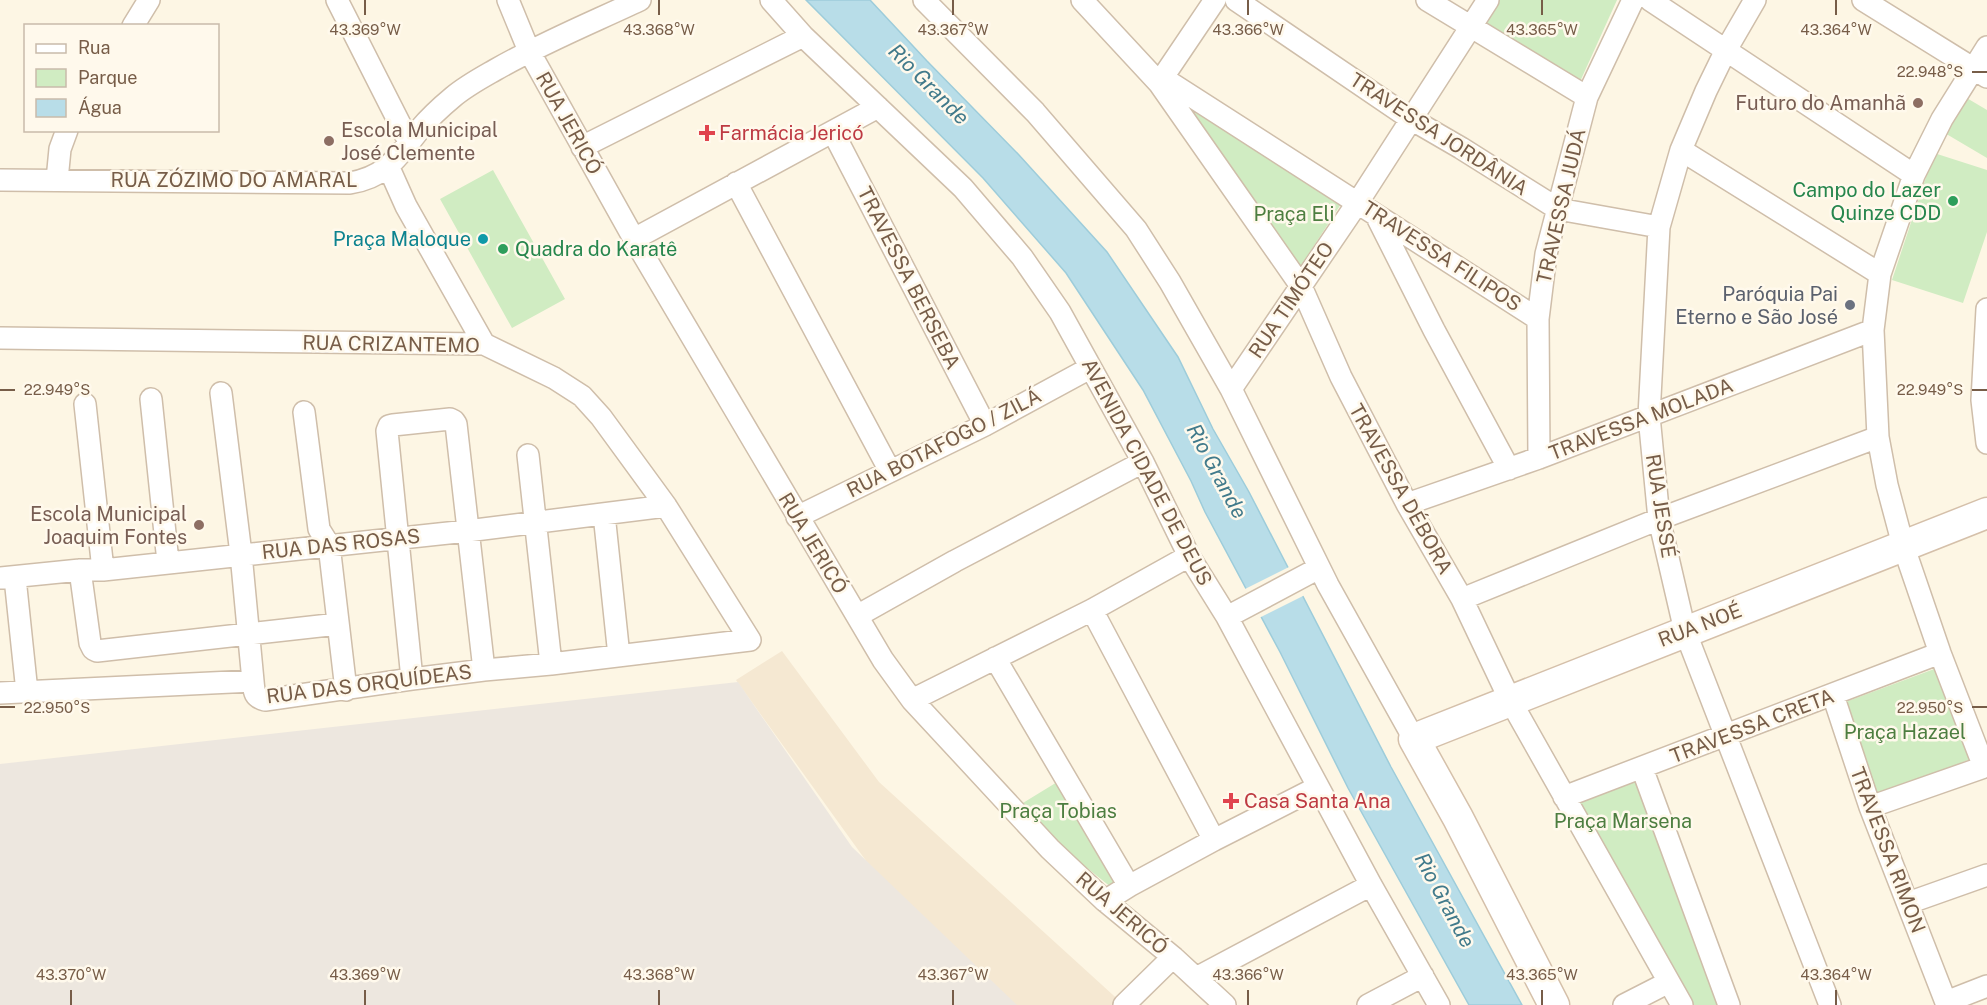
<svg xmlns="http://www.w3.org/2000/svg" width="1987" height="1005" font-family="'Public Sans',sans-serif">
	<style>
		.residential { fill: #f5e8d2 }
		.industrial { fill: #ede7df }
		.green { fill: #d0ecc2 }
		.water { fill: #b8dde8; stroke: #9dccda; stroke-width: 1.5 }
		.pier { fill: #fdf6e4 }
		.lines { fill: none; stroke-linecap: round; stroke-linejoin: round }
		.street-casing { stroke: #cfbeaa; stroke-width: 24 }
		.secondary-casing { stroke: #d5c0aa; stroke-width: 33 }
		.street { stroke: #fff; stroke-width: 21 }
		.secondary { stroke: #fff; stroke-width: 30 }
		.ticks { fill: none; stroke: #775d48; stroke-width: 2 }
		.education-dot { fill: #8d6e63; stroke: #fff9ec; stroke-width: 2 }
		.health-dot { fill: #e0444e; stroke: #fff9ec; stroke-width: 2 }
		.leisure-dot { fill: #2e9e5b; stroke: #fff9ec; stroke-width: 2 }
		.culture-dot { fill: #0f9aa8; stroke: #fff9ec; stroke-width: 2 }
		.worship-dot { fill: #6b7280; stroke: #fff9ec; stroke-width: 2 }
		.labels { text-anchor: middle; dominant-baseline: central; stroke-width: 5; stroke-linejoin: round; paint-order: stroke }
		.education-label { font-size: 20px; fill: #785e54; stroke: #fff9ec; text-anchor: end }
		.street-label { font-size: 20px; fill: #775d48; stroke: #fff9ec }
		.health-label { font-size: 20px; fill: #be3a42; stroke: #fff9ec; text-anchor: start }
		.leisure-label { font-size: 20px; fill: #27864d; stroke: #fff9ec; text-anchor: end }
		.park-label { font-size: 20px; fill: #4d7e40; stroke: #fff9ec }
		.culture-label { font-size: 20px; fill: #0d838f; stroke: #fff9ec; text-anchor: end }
		.worship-label { font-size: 20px; fill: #5b616d; stroke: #fff9ec; text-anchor: end }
		.water-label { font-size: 21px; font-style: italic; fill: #417a8b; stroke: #fff9ec }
		.ticks-label { font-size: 15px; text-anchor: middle; fill: #775d48; stroke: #fff9ec; stroke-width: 5; stroke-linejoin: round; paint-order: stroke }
	</style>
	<rect width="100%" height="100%" fill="#fdf6e4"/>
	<path class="residential" d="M782 651 879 782 1124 1005H1010L882 883 736 680Z"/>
	<path class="industrial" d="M738 682 852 847 1017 1005H0V764Z"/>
	<path class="green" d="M1495 0H1617L1578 86 1478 28Z
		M1965 97 1987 110V158L1943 132Z
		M1185 106 1341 204 1295 275Z
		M1934 153 1987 170V232L1963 303 1892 280Z
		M493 170 565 299 512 328 440 199Z
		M1945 665 1978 756 1877 797 1840 704Z
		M1067 776 1095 834 1117 892 1066 851 1018 806Z
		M1641 776 1732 1005H1685L1572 801Z"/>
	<path class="water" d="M806 0H870L927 61 1019 155 1107 252 1178 357 1213 429 1249 492 1391 767 1522 1005H1469L1348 788 1280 652 1205 512 1191 481 1143 390 1066 273 983 178Z"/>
	<path class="pier" d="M1291 566 1305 595 1259 618 1243 590Z"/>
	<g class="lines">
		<g class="street-casing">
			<path id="street" d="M337 0 409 142
				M508 0 529 51 634 239 883 660 912 700 1050 849 1105 901 1173 957 1225 1005
				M771 0 803 36 963 188 1022 257 1060 312 1143 462 1189 556 1227 617 1371 885 1439 1005
				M924 0 1035 112 1136 229 1170 282 1231 389 1328 585 1414 739
				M1082 0 1159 83 1301 286 1341 377 1407 504 1462 599 1510 700 1682 1005
				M1236 0 1411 119 1461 148 1558 209 1659 227
				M1427 0 1587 97
				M1650 0 1914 175
				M1755 0 1726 50 1706 91 1681 150 1659 227 1649 416 1659 519 1685 631 1830 1005
				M1863 0 1987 77
				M133 26 149 0
				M1163 78 1538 319
				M1159 83 1215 0
				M833 132 985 425
				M582 147 803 36
				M1681 150 1880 274
				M389 168 406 206 484 344
				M0 180 350 183C387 177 398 156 420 129 430 117 441 107 453 97 466 86 481 78 495 70 542 43 591 23 640 0
				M57 180 60 149 67 130
				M736 183 890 471
				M1377 217 1434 330 1509 469
				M634 239 878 107
				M1987 309 1982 400 1987 443
				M0 338 484 344 554 378 582 396 601 417 666 506 750 640 551 664 484 670 412 679 265 700C254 697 254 692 253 681L0 693
				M1231 389 1358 202 1488 0
				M221 393 241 554 253 681
				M151 399 168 562
				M85 404 103 570
				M304 412 319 529 329 545 346 690
				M528 455 551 664
				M1539 458 1538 319 1546 254 1587 97 1633 0
				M1407 504 1539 458 1873 330
				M604 514 619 656
				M797 517 985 425 1090 368
				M80 570 90 643 93 649 97 651 338 624
				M0 578 80 570H103L467 531 666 506
				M15 578 27 692
				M1462 599 1659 519 1878 437
				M1092 610 1214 840
				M857 616 955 561 1143 462
				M1227 617 1319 568
				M995 658 1129 886 1105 901
				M412 679 387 431 389 426 393 425 450 419 454 421 456 424 484 670
				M1833 695 1870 807 1947 1005
				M912 700 1092 610 1189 556
				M1984 767 1940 653 1903 545 1887 485 1878 437 1873 330 1880 274 1914 175 1942 119 1987 47
				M1642 768 1729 1005
				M1564 797 1940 653
				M1870 807 1987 766
				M1129 886 1214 840 1318 787
				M1908 903 1987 875
				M1196 978 1371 885
				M1946 1002 1987 986
				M1124 1005 1173 957
				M1368 1005 1423 976
				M1624 1005 1669 982"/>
		</g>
		<g class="secondary-casing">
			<path id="secondary" d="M1554 1005 1458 818 1414 739 1987 513"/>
		</g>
		<use href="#street" class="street"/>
		<use href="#secondary" class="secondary"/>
	</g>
	<path class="ticks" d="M365 0V15M659 0V15M953 0V15M1248 0V15M1542 0V15M1836 0V15M1972 72H1987M0 390H15M1972 390H1987M0 707H15M1972 707H1987M71 990V1005M365 990V1005M659 990V1005M953 990V1005M1248 990V1005M1542 990V1005M1836 990V1005"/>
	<g class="education-dot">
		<circle cx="1918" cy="103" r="6"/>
		<circle cx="329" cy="141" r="6"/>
		<circle cx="199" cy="525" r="6"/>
	</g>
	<g class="health-dot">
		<path d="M704 124h6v6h6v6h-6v6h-6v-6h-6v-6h6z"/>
		<path d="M1228 792h6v6h6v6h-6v6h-6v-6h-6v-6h6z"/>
	</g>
	<g class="leisure-dot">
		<circle cx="1953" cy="201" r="6"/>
		<circle cx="503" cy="249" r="6"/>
	</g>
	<circle class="culture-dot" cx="483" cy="239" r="6"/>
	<circle class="worship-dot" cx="1850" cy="305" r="6"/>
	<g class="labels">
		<g class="education-label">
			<text x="1906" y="103">Futuro do Amanhã</text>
			<text x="341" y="130" text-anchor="start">Escola Municipal<tspan x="341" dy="23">José Clemente</tspan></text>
			<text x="187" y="514">Escola Municipal<tspan x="187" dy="23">Joaquim Fontes</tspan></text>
		</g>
		<g class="street-label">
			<text transform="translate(569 123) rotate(61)">RUA JERICÓ</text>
			<text transform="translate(1439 134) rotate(33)">TRAVESSA JORDÂNIA</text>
			<text x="234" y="180">RUA ZÓZIMO DO AMARAL</text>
			<text transform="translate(1561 206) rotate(-77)">TRAVESSA JUDÁ</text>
			<text transform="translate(1442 256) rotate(33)">TRAVESSA FILIPOS</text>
			<text transform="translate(909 278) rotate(63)">TRAVESSA BERSEBA</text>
			<text transform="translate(1291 300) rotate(-56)">RUA TIMÓTEO</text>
			<text transform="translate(391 344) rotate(1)">RUA CRIZANTEMO</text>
			<text transform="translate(1641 419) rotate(-21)">TRAVESSA MOLADA</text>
			<text transform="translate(944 443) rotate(-27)">RUA BOTAFOGO / ZILÁ</text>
			<text transform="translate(1147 472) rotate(62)">AVENIDA CIDADE DE DEUS</text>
			<text transform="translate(1401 489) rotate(61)">TRAVESSA DÉBORA</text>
			<text transform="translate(1661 506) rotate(81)">RUA JESSÉ</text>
			<text transform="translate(813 543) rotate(59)">RUA JERICÓ</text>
			<text transform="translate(341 544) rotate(-6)">RUA DAS ROSAS</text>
			<text transform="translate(1700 625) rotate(-21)">RUA NOÉ</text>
			<text transform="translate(369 684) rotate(-7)">RUA DAS ORQUÍDEAS</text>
			<text transform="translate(1752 726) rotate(-21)">TRAVESSA CRETA</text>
			<text transform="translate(1888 850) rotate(69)">TRAVESSA RIMON</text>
			<text transform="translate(1122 913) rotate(41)">RUA JERICÓ</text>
		</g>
		<g class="health-label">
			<text x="719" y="133">Farmácia Jericó</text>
			<text x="1244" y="801">Casa Santa Ana</text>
		</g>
		<g class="leisure-label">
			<text x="1941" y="190">Campo do Lazer<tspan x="1941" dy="23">Quinze CDD</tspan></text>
			<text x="515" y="249" text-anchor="start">Quadra do Karatê</text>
		</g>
		<g class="park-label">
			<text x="1294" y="214">Praça Eli</text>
			<text x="1905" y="732">Praça Hazael</text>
			<text x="1058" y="811">Praça Tobias</text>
			<text x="1623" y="821">Praça Marsena</text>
		</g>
		<g class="culture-label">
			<text x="471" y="239">Praça Maloque</text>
		</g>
		<g class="worship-label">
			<text x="1838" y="294">Paróquia Pai<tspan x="1838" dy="23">Eterno e São José</tspan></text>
		</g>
		<g class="water-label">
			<text transform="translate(929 84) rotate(45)">Rio Grande</text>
			<text transform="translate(1217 471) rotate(62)">Rio Grande</text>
			<text transform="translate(1445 900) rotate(62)">Rio Grande</text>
		</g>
	</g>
	<g class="ticks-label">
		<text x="365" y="35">43.369°W</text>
		<text x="659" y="35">43.368°W</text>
		<text x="953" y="35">43.367°W</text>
		<text x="1248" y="35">43.366°W</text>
		<text x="1542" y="35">43.365°W</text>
		<text x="1836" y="35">43.364°W</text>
		<text x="1930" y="77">22.948°S</text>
		<text x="57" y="395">22.949°S</text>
		<text x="1930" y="395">22.949°S</text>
		<text x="57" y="713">22.950°S</text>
		<text x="1930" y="713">22.950°S</text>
		<text x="71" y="980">43.370°W</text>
		<text x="365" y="980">43.369°W</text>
		<text x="659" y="980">43.368°W</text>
		<text x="953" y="980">43.367°W</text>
		<text x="1248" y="980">43.366°W</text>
		<text x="1542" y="980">43.365°W</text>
		<text x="1836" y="980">43.364°W</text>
	</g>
	<rect x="24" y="24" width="195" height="108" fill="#fff9ec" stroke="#c9bbaa" stroke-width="1.5"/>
	<rect x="36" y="44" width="30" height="9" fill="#ffffff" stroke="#c9bbaa" stroke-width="1.5"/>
	<text x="78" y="54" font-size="18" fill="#775d48">Rua</text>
	<rect x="36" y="69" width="30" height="18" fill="#d0ecc2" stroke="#c9bbaa" stroke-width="1.5"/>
	<text x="78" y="84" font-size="18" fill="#775d48">Parque</text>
	<rect x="36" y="99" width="30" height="18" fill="#b8dde8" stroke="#c9bbaa" stroke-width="1.5"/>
	<text x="78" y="114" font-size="18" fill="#775d48">Água</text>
</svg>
